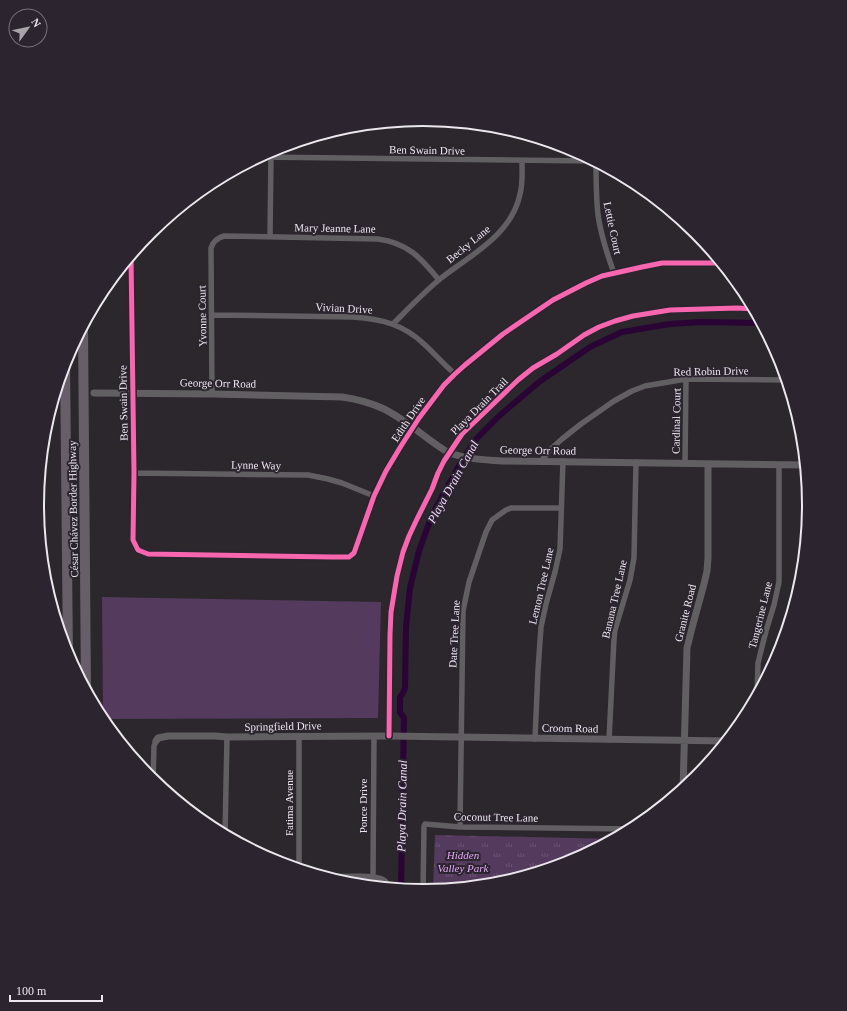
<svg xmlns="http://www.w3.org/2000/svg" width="847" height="1011" font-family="'Times New Roman',serif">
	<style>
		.grass { fill: #543a5d }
		.park { fill: url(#park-tufts) }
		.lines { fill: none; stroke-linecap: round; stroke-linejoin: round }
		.canal { stroke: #2a0435; stroke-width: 6 }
		.minor { stroke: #625f63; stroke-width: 5.5 }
		.tertiary { stroke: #625f63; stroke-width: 7 }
		.motorway { stroke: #675e6a; stroke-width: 10 }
		.cycleway-casing { stroke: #2c242f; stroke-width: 8 }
		.cycleway { stroke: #f766af; stroke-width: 5 }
		.labels { text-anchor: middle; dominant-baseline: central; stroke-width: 4; stroke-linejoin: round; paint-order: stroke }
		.street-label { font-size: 11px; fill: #ece7ee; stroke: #2c242f }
		.park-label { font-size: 11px; font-style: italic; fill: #e4a7fb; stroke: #2c242f }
		.water-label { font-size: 12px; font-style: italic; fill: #f1d8fb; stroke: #2c242f }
		.rim { fill: none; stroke: #ece7ee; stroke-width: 2 }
	</style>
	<defs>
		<pattern id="park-tufts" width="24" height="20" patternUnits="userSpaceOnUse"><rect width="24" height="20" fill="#543a5d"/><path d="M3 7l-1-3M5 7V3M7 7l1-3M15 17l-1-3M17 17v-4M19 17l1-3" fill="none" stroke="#6d5675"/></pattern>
	</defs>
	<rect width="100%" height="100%" fill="#2b272c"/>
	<path class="grass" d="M102 597 381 602 378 718 103 719Z"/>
	<path class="park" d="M435 835 616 839 571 863 499 885 433 891Z"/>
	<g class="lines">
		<path class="canal" d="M37 503V508
			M401 890 404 718 400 712V697L403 693 405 688 406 627 410 588 419 551 432 515 460 464 476 439 499 416 539 382 590 347 622 332 670 324 701 322 762 323"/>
		<path class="minor" d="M259 157 595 161
			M596 161C596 179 596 197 598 215 601 235 607 254 614 273
			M270 236 271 157
			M131 256 134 473 133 540 138 550 148 554 332 557H349L354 553 374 496 386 471 401 446 419 418 444 385 455 374 465 365 503 334 553 300 586 283 602 276 642 267 662 263H722
			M212 315 353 317C381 319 403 324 424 344 435 354 444 365 455 374
			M393 324C408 309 423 293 440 279 469 256 512 235 520 194 523 184 522 171 522 161
			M212 394 211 248C213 241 217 238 224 236L378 239C408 243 421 258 439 280
			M541 461 552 448 562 439 581 424 614 401 632 391 645 386 686 379 787 380
			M685 463 686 379
			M134 473 308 475 328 479 342 483 374 496
			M757 697 758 663 766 631 774 605 779 582V466
			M535 739 538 670 541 627 546 604 555 572 560 549 563 461
			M609 740 614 639 615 630 630 580 634 558 636 462
			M153 781 154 746 156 741
			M460 827 463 611 469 582 486 532 492 520 506 510 511 508H561
			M225 836 227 737
			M299 870V736
			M373 876 374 736
			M323 877C336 877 374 874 384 880 387 882 387 885 386 888
			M423 892 424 826 425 824 460 827 635 829"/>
		<path class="tertiary" d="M94 393 212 394 342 397C357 399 371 403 384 409 408 421 427 440 449 453 467 459 484 460 502 461L806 465
			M156 741 158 738 168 736H215L227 737 389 736 728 741
			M683 790 687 648 693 624 704 584 707 571 708 558V464"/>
		<path class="motorway" d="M83 327 86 691
			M65 362 68 657"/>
		<g class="cycleway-casing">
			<path id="cycleway" d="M131 256 134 473 133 540 138 550 148 554 332 557H349L354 553 374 496 386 471 401 446 419 418 444 385 455 374 465 365 503 334 553 300 586 283 602 276 642 267 662 263H722
				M389 736 390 635 391 612 397 576 403 552 409 536 417 519 432 489 438 473 444 461 462 434 518 380 533 368 557 354 584 335 599 327 615 321 633 316 670 310 737 308 755 309"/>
		</g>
		<use href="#cycleway" class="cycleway"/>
	</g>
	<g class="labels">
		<g class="street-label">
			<text transform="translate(427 150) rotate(1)">Ben Swain Drive</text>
			<text transform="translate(335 228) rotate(1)">Mary Jeanne Lane</text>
			<text transform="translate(613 228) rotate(78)">Lettie Court</text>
			<text transform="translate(468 244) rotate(-39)">Becky Lane</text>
			<text transform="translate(344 308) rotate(3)">Vivian Drive</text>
			<text transform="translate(202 316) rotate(-91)">Yvonne Court</text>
			<text transform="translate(711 371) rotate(-1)">Red Robin Drive</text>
			<text transform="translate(218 383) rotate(1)">George Orr Road</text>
			<text transform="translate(123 403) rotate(-91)">Ben Swain Drive</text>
			<text transform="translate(479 406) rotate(-45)">Playa Drain Trail</text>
			<text transform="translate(408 419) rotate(-56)">Edith Drive</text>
			<text transform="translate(676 421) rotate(-89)">Cardinal Court</text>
			<text transform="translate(538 450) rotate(1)">George Orr Road</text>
			<text transform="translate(256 465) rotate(1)">Lynne Way</text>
			<text transform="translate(73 509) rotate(-91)">César Chávez Border Highway</text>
			<text transform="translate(541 586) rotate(-77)">Lemon Tree Lane</text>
			<text transform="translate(614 599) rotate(-77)">Banana Tree Lane</text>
			<text transform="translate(685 613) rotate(-76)">Granite Road</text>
			<text transform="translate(760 615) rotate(-76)">Tangerine Lane</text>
			<text transform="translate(454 634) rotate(-87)">Date Tree Lane</text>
			<text transform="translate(283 726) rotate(-1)">Springfield Drive</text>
			<text transform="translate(570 728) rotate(1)">Croom Road</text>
			<text transform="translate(289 803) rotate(-90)">Fatima Avenue</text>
			<text transform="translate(363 806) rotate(-90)">Ponce Drive</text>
			<text transform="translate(496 817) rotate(1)">Coconut Tree Lane</text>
		</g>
		<g class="park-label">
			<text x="463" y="855">Hidden<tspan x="463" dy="13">Valley Park</tspan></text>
		</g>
		<g class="water-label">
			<text transform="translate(453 482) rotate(-61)">Playa Drain Canal</text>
			<text transform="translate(402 806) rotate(-89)">Playa Drain Canal</text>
		</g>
	</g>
	<path d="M0 0H847V1011H0ZM44 505a379 379 0 1 1 758 0a379 379 0 1 1-758 0Z" fill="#2c242f" fill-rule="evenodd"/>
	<path class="rim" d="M44 505a379 379 0 1 1 758 0a379 379 0 1 1-758 0Z"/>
	<g transform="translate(28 28) rotate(57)"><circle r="19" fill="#2c242f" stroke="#79727b"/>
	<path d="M0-3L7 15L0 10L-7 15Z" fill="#a8a4aa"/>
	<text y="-6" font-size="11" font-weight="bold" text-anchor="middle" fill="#ece7ee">N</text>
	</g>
	<path d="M10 995v6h92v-6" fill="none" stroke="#ece7ee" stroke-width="2"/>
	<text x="16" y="995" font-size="12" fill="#ece7ee" stroke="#2c242f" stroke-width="3" paint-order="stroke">100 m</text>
</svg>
